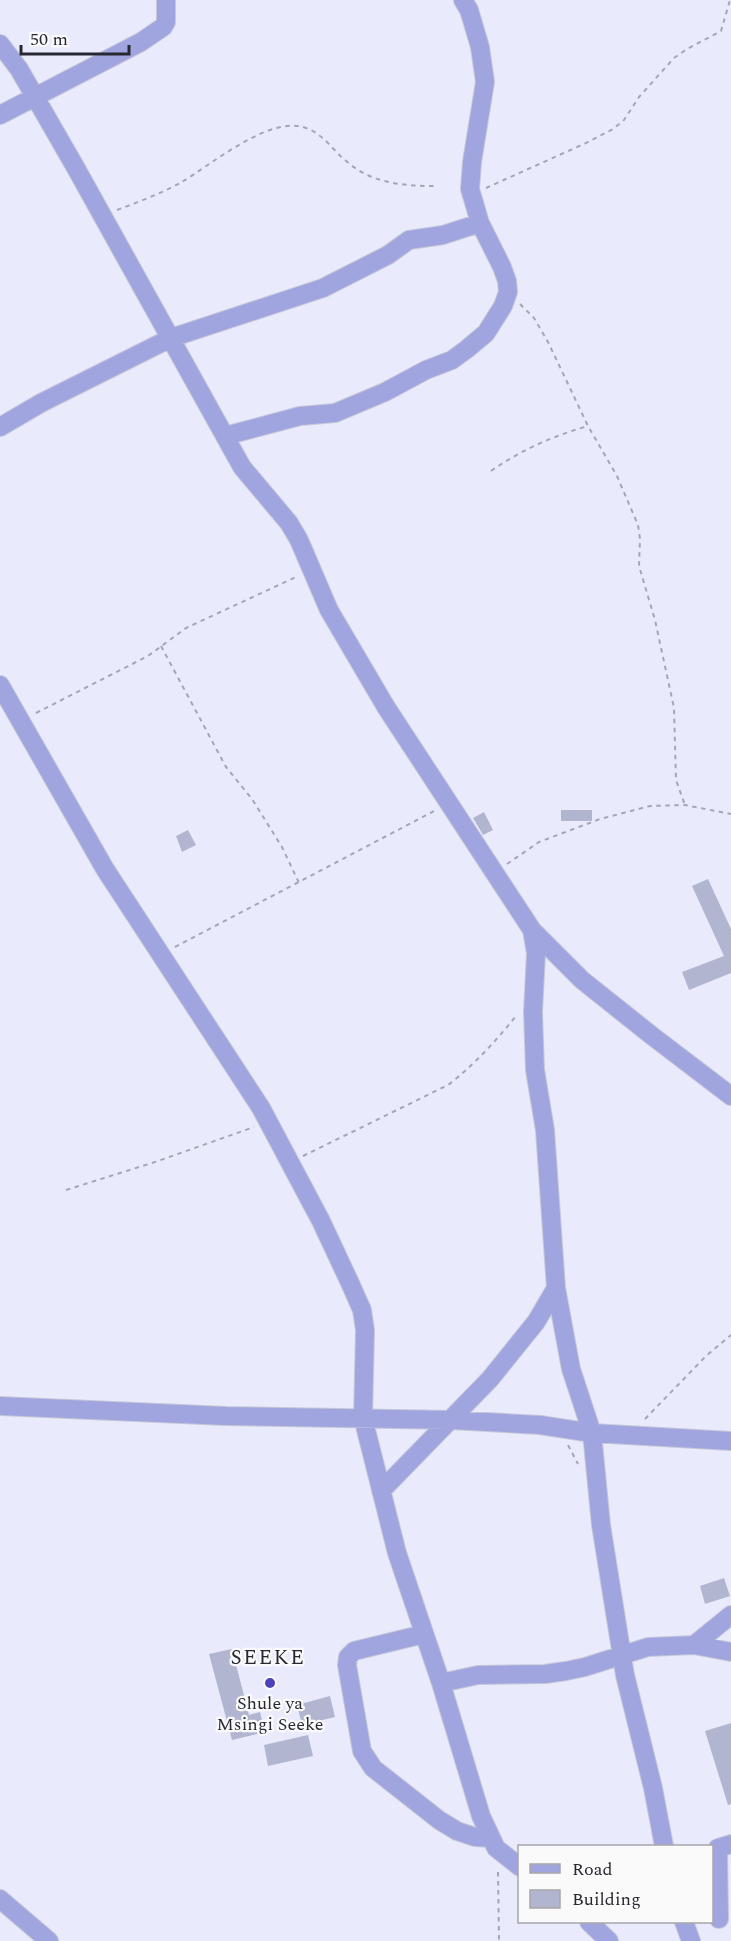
<svg xmlns="http://www.w3.org/2000/svg" width="731" height="1941" font-family="Spectral,serif">
	<style>
		.building { fill: #b2b5cf }
		.lines { fill: none; stroke-linecap: round; stroke-linejoin: round }
		.minor-casing { stroke: #c6c8d8; stroke-width: 20 }
		.path { stroke: #a5a6b5; stroke-width: 2; stroke-dasharray: 4.5 4.5; stroke-linecap: butt }
		.minor { stroke: #a0a5df; stroke-width: 18 }
		.poi-dot { fill: #4c43ba; stroke: #fafafa; stroke-width: 2 }
		.labels { text-anchor: middle; dominant-baseline: central; stroke-width: 4.5; stroke-linejoin: round; paint-order: stroke }
		.poi-label { font-size: 18px; fill: #272832; stroke: #fafafa }
		.quarter-label { font-size: 21px; letter-spacing: 1.5px; fill: #272832; stroke: #fafafa }
	</style>
	<rect width="100%" height="100%" fill="#e9ebfc"/>
	<path class="building" d="M561 810H592V821H561Z
		M484 812 493 830 483 835 473 818Z
		M188 830 196 845 182 852 176 836Z
		M708 879 731 929V973L689 990 682 972 724 956 692 886Z
		M724 1578 730 1596 705 1604 700 1586Z
		M232 1649 249 1715 260 1712 265 1732 232 1740 209 1654Z
		M330 1696 335 1717 302 1725 297 1705Z
		M731 1723V1804L728 1805 705 1731Z
		M308 1735 313 1756 268 1766 264 1745Z"/>
	<g class="lines">
		<g class="minor-casing">
			<path id="minor" d="M0 44 19 69 77 170 242 467 289 523 299 540 329 610 386 707 532 930 536 953 533 1012 535 1070 545 1130 556 1288 571 1369 592 1433 601 1525 625 1675 653 1788 664 1846
				M0 115 141 42 163 27 166 22V0
				M0 427 41 403 171 338 323 288 388 255 409 240 443 235 480 223
				M225 436 300 416 335 413 385 392 426 370 452 360 467 349 486 333 503 306 508 292 507 281 502 267 480 223 470 189 472 162 485 82 480 47 469 10 463 0
				M0 685 105 869 261 1108 321 1221 350 1283 362 1310 365 1330 363 1418 397 1553 441 1683 481 1816 496 1848 520 1867
				M532 930 582 980 651 1035 731 1096
				M0 1406 226 1416 451 1420 540 1425 592 1433 731 1441
				M381 1491 490 1379 536 1322 556 1288
				M424 1634 354 1651 348 1657 347 1665 362 1751 373 1768 439 1820 457 1831 475 1837 490 1838
				M694 1645 731 1615
				M441 1683 478 1675 545 1674 566 1671 585 1667 648 1647 694 1645 731 1652
				M0 1899 49 1941
				M719 1919 718 1848 731 1844
				M589 1922 609 1941
				M684 1922 691 1941"/>
		</g>
		<path class="path" d="M486 188 586 143 613 129 624 120 639 97 674 58 687 49 721 31 730 0
			M117 210C138 202 160 194 180 183 210 166 270 114 306 128 323 134 332 149 345 160 370 183 402 186 434 186
			M520 304 534 318 548 342 588 426 617 476 638 525 640 539 639 566 655 620 674 708 676 780 685 805
			M491 471C521 450 553 436 588 426
			M161 646 226 767 252 799 282 847 299 883
			M36 713 148 656 186 628 296 577
			M507 864 539 842 600 819 650 806 685 805 731 814
			M175 947 436 810
			M303 1156 448 1085C474 1065 495 1042 516 1016
			M66 1190 155 1162 254 1127
			M645 1419 706 1356 731 1335
			M568 1445 578 1464
			M498 1872 499 1941"/>
		<use href="#minor" class="minor"/>
	</g>
	<circle class="poi-dot" cx="270" cy="1683" r="6"/>
	<g class="labels">
		<g class="poi-label">
			<text x="270" y="1703">Shule ya<tspan x="270" dy="21">Msingi Seeke</tspan></text>
		</g>
		<g class="quarter-label">
			<text x="268" y="1658">SEEKE</text>
		</g>
	</g>
	<rect x="518" y="1845" width="195" height="78" fill="#fafafa" stroke="#a6a6aa" stroke-width="1.5"/>
	<rect x="530" y="1864" width="30" height="9" fill="#a0a5df" stroke="#a6a6aa" stroke-width="1.5"/>
	<text x="572" y="1875" font-size="18" fill="#272832">Road</text>
	<rect x="530" y="1890" width="30" height="18" fill="#b2b5cf" stroke="#a6a6aa" stroke-width="1.5"/>
	<text x="572" y="1905" font-size="18" fill="#272832">Building</text>
	<path d="M21 45v9h108v-9" fill="none" stroke="#272832" stroke-width="3"/>
	<text x="30" y="45" font-size="18" fill="#272832" stroke="#fafafa" stroke-width="4.5" paint-order="stroke">50 m</text>
</svg>
